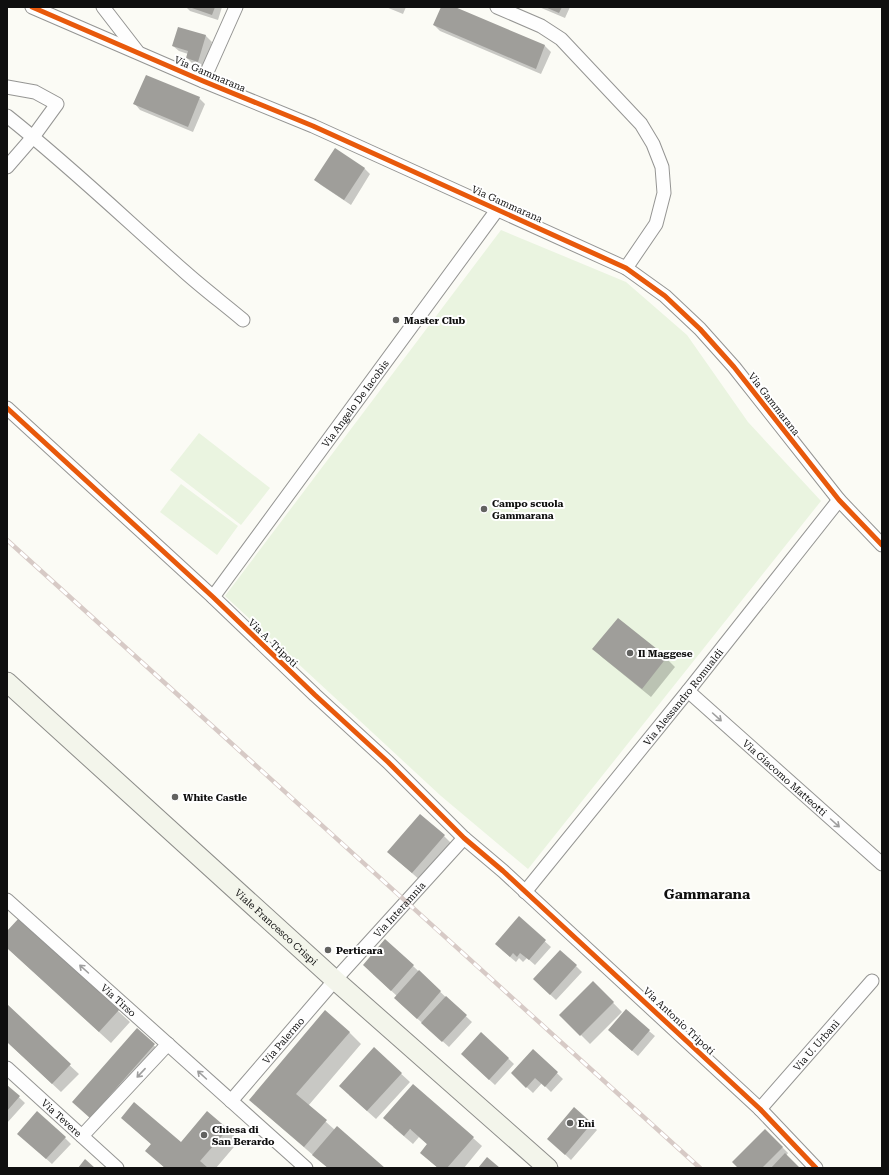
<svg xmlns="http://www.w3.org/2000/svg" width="889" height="1175" font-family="'Roboto Serif',serif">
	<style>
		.pitch { fill: #eaf4e0 }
		.shadow { fill: #0003 }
		.building { fill: #9f9e9a }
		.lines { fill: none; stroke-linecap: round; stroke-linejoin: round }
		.street-casing { stroke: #959593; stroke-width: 15 }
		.secondary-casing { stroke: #8c8c89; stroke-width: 21 }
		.street { stroke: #fefefe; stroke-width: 13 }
		.secondary { stroke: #f3f5eb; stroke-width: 19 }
		.rail-casing { stroke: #d7cac6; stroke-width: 4.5 }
		.rail { stroke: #fff; stroke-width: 3; stroke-dasharray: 9; stroke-linecap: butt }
		.cycleway-casing { stroke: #fff; stroke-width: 8 }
		.cycleway { stroke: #e8590c; stroke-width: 5 }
		.oneway { stroke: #9e9e9e }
		.poi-dot { fill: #626260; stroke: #fff; stroke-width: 1.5 }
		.labels { text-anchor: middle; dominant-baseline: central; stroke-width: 4; stroke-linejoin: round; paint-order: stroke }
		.street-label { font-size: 10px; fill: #0f0f0f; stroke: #fff }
		.poi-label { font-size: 10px; font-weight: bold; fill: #0f0f0f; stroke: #fff; text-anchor: start }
		.district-label { font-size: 14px; font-weight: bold; fill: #0f0f0f; stroke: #fff }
	</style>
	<rect width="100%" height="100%" fill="#fbfbf5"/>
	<path class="pitch" d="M501 230 626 282 687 335 748 422 821 501 528 869 441 796 225 596Z
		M199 433 270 488 241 525 170 470Z
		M181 484 238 526 217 555 160 512Z"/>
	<path class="shadow" d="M186 7H222L218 20 190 11Z
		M386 7H406L403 14Z
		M442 7H453L545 46 551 52 541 74 440 31 434 25Z
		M539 7H570L565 18Z
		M179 28 206 36 212 42 204 67 193 64 187 58 188 54 179 51 173 46Z
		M199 98 205 104 193 132 140 110 135 104Z
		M335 149 365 169 370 174 351 205 321 185 315 180Z
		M618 619 666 658 675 667 651 697 603 658 594 649Z
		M444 836 453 845 421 881 397 860Z
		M519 918 551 947 535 965 527 958 523 962 519 958 516 962 502 950Z
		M7 933 118 1011 130 1022 111 1043 7 948Z
		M413 966 472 1022 449 1047 401 1004 397 996 373 974Z
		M576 966 582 972 556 1000 540 985Z
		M593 982 622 1012 590 1044 561 1015Z
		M7 1007 79 1074 61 1092 7 1042Z
		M137 1030 163 1054 99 1126 82 1110Z
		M649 1031 655 1036 638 1056 615 1036Z
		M349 1032 361 1044 308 1106 335 1130 383 1168H328L262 1111Z
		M481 1033 514 1064 495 1085 468 1060Z
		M374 1049 410 1082 376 1119 349 1095Z
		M533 1050 563 1079 551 1092 542 1083 533 1093 518 1079Z
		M7 1086 25 1103 7 1123Z
		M575 1109 597 1130 571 1160 554 1144Z
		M122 1118 181 1143 228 1129 239 1141 216 1168H165L147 1151 152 1145Z
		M393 1127 473 1138 482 1146 464 1168H438L430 1161 428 1145 419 1137 413 1144Z
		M765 1130 788 1153 786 1156 798 1168H739Z
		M65 1138 71 1144 52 1164 24 1139Z"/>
	<path class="building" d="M189 7H215L212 15Z
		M441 7H455L545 45 536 69 433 25Z
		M545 7H562L559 13Z
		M178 27 206 35 198 62 186 58 188 51 172 46Z
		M146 75 200 97 188 127 133 104Z
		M335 148 365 168 344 200 314 180Z
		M618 618 667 657 642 689 592 649Z
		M420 814 445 835 412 873 387 852Z
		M519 916 546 940 529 960 520 953 517 957 513 953 510 957 495 944Z
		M19 918 119 1010 99 1032 7 948V931Z
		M385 939 414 965 391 991 363 965Z
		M560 950 577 965 550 995 533 979Z
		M419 970 441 991 417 1019 394 998Z
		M593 981 614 1002 580 1036 559 1015Z
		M446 996 467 1015 442 1042 421 1023Z
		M7 1004 71 1064 52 1084 7 1042Z
		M626 1009 650 1030 632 1051 608 1030Z
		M325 1010 350 1032 296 1094 327 1120 304 1147 249 1100Z
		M137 1028 155 1044 90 1118 72 1102Z
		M481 1032 509 1058 489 1080 461 1054Z
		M374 1047 402 1073 367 1111 339 1086Z
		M533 1049 558 1072 545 1087 535 1078 526 1088 511 1073Z
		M413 1084 474 1137 447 1168H438L420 1153 427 1144 410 1129 404 1136 383 1118Z
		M7 1085 20 1096 7 1111Z
		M134 1102 181 1142 207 1111 228 1129 200 1161 208 1168H165L145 1151 151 1144 121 1118Z
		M574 1107 592 1123 565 1155 547 1139Z
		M37 1111 66 1137 46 1159 17 1134Z
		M337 1126 385 1168H328L312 1155Z
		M765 1129 783 1147 762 1168H738L732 1162Z
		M785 1153 800 1168H771Z
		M487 1157 500 1168H478Z
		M85 1159 95 1168H78Z"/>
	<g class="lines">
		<g class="street-casing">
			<g id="street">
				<path d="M32 7 203 81 313 126 626 268 665 296 700 329 734 367 839 500 882 545"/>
				<path d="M103 7 137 51"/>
				<path d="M497 7 541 26 561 39 641 124 653 144 662 167 664 193 656 224 626 268"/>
				<path d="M203 81 236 7"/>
				<path d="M7 87 35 92 57 104 33 137 7 167"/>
				<path d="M7 116C69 165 126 220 185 272 204 289 224 304 243 320"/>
				<path d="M7 408 213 597 315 695 388 762 464 838 503 871 760 1109 816 1168"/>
				<path id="s1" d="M213 597 497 210"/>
				<path id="s2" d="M688 691 882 864"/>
				<path id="s3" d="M525 892 688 691 839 500"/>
				<path id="s4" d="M7 900 306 1168"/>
				<path id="s5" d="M7 1068 117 1168"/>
				<path id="s6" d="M231 1101 335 980 464 838"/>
				<path id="s7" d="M760 1109 872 981"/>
				<path d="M82 1136 168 1044"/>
			</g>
		</g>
		<g class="secondary-casing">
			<g id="secondary">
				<path id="s8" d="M7 682 335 980 548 1168"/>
			</g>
		</g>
		<use href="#street" class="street"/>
		<use href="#secondary" class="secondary"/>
		<g class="rail-casing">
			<path id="rail" d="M7 540 700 1168"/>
		</g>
		<use href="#rail" class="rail"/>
		<g class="cycleway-casing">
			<path id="cycleway" d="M32 7 203 81 313 126 626 268 665 296 700 329 734 367 839 500 882 545
				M7 408 213 597 315 695 388 762 464 838 503 871 760 1109 816 1168"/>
		</g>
		<use href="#cycleway" class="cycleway"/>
	</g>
	<defs><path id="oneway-shaft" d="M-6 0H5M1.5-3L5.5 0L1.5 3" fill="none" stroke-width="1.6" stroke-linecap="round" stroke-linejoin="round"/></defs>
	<g class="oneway">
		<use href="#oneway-shaft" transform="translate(717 717) rotate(42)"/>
		<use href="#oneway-shaft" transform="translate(835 823) rotate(42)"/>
		<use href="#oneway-shaft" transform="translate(84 969) rotate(-138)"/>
		<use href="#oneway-shaft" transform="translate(141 1073) rotate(133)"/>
		<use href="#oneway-shaft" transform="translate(202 1075) rotate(-138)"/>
	</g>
	<g class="poi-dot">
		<circle cx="396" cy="320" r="4"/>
		<circle cx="484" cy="509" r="4"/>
		<circle cx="630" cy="653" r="4"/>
		<circle cx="175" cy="797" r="4"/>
		<circle cx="328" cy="950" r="4"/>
		<circle cx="570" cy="1123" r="4"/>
		<circle cx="204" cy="1135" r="4"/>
	</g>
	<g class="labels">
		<g class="street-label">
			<text transform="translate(210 74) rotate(23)">Via Gammarana</text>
			<text transform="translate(507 204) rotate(24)">Via Gammarana</text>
			<text stroke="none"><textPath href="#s1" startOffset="240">Via Angelo De Iacobis</textPath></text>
			<text transform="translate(774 404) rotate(52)">Via Gammarana</text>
			<text transform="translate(273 643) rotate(44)">Via A. Tripoti</text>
			<text stroke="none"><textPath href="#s3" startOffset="251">Via Alessandro Romualdi</textPath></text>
			<text stroke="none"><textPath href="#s2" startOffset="130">Via Giacomo Matteotti</textPath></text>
			<text stroke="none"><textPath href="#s6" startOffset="255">Via Interamnia</textPath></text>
			<text stroke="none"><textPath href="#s8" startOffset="364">Viale Francesco Crispi</textPath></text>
			<text stroke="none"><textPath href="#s4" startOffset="150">Via Tirso</textPath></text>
			<text transform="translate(679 1021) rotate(43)">Via Antonio Tripoti</text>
			<text stroke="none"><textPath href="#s6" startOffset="80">Via Palermo</textPath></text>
			<text stroke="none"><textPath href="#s7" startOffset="85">Via U. Urbani</textPath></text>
			<text stroke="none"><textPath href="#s5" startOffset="74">Via Tevere</textPath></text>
		</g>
		<g class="poi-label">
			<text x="404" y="320">Master Club</text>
			<text x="492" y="503">Campo scuola<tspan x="492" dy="12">Gammarana</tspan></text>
			<text x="638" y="653">Il Maggese</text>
			<text x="183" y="797">White Castle</text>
			<text x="336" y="950">Perticara</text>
			<text x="578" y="1123">Eni</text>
			<text x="212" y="1129">Chiesa di<tspan x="212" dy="12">San Berardo</tspan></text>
		</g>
		<g class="district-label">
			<text x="707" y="894">Gammarana</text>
		</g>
	</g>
	<rect width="889" height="1175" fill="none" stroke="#0f0f0f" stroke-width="16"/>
</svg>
